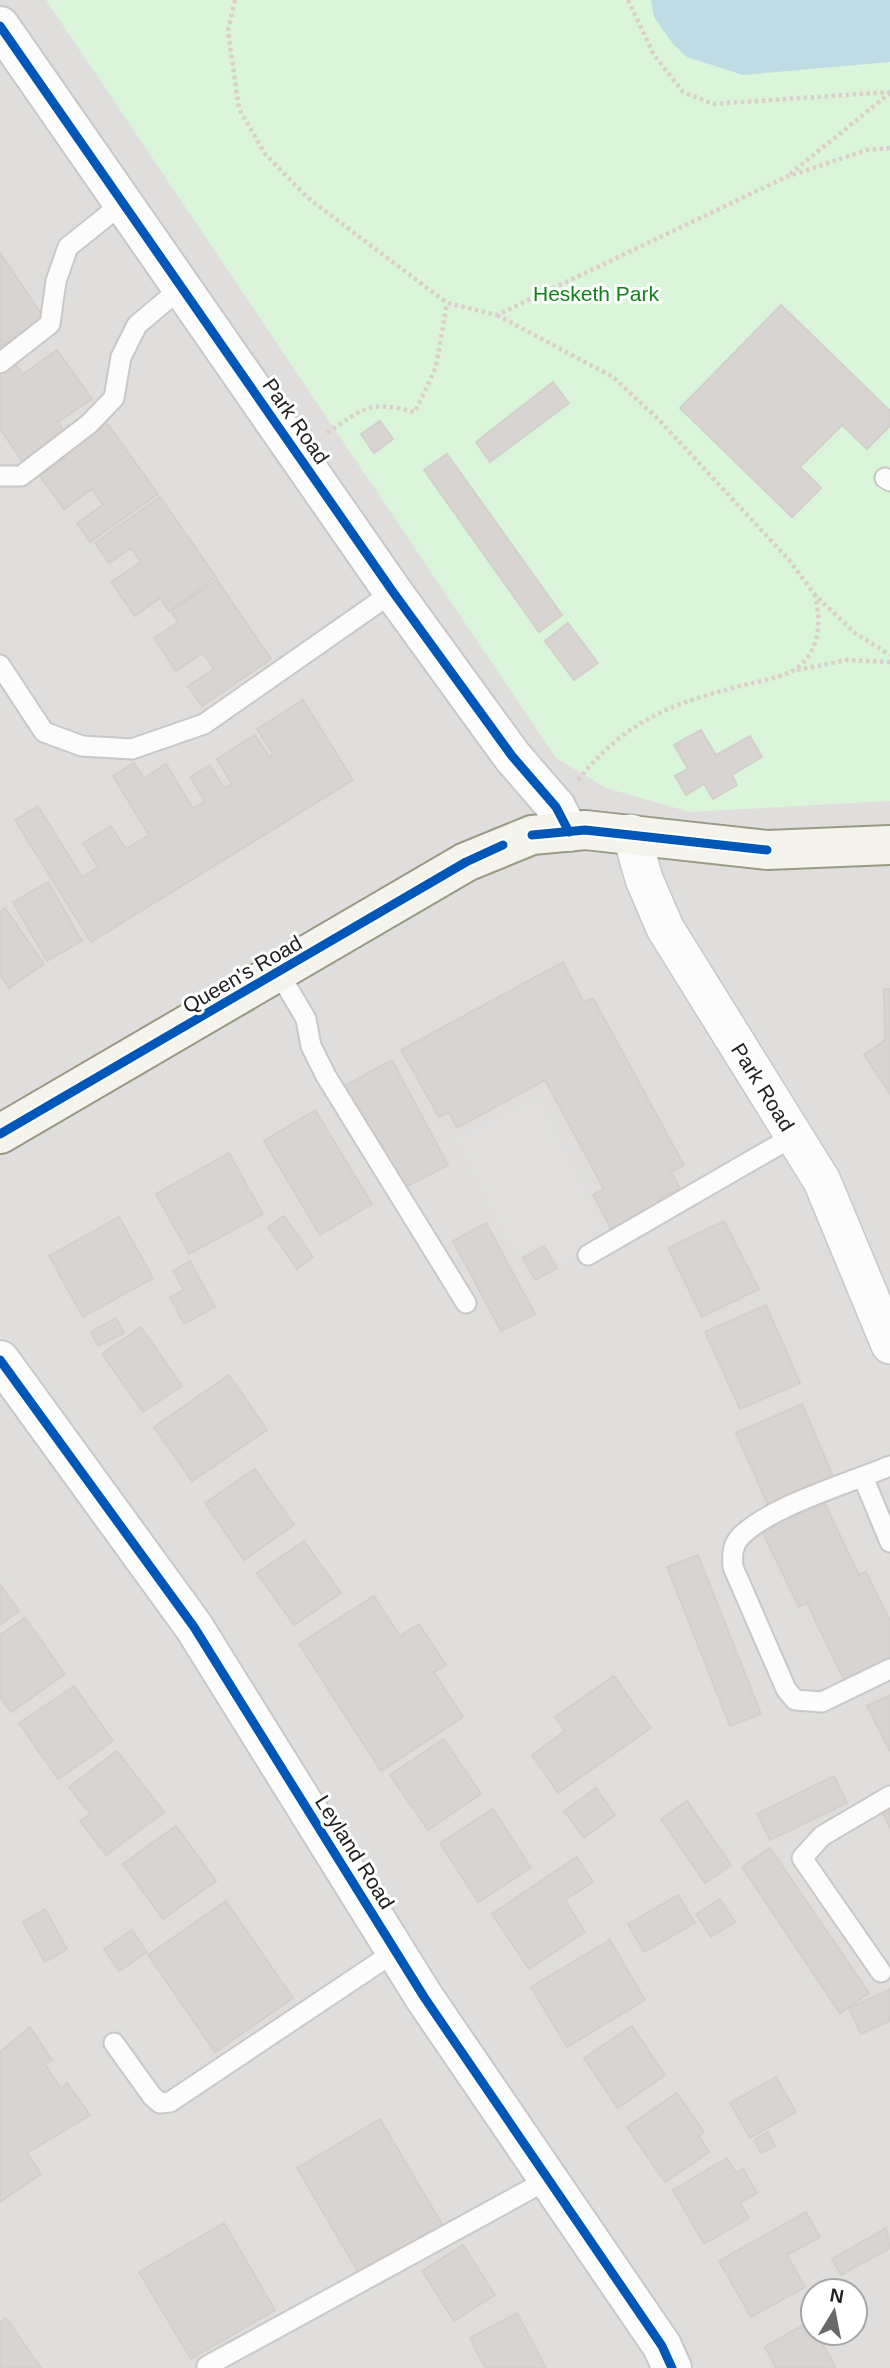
<svg xmlns="http://www.w3.org/2000/svg" width="890" height="2368" font-family="Arial,sans-serif">
	<style>
		.residential { fill: #dfdedc; fill-rule: evenodd }
		.park { fill: #daf5da }
		.parking { fill: #e0dfde }
		.water { fill: #bfdbe3 }
		.building { fill: #d7d4d2; stroke: #d3d0cc; stroke-width: 2 }
		.lines { fill: none; stroke-linecap: round; stroke-linejoin: round }
		.service-casing { stroke: #c9c8c7; stroke-width: 23 }
		.minor-casing { stroke: #c9c8c7; stroke-width: 40 }
		.tertiary-casing { stroke: #c9c8c7; stroke-width: 42 }
		.secondary-casing { stroke: #999a82; stroke-width: 42 }
		.path { stroke: #dccecd; stroke-width: 4.5; stroke-dasharray: 3.5 3.5; stroke-linecap: butt }
		.service { stroke: #fdfcfc; stroke-width: 19 }
		.minor { stroke: #fdfcfc; stroke-width: 37 }
		.tertiary { stroke: #fdfcfc; stroke-width: 38 }
		.secondary { stroke: #f4f4ed; stroke-width: 38 }
		.cycleway-casing { stroke: #fff; stroke-width: 13 }
		.cycleway { stroke: #0057b8; stroke-width: 9 }
		.labels { text-anchor: middle; dominant-baseline: central; stroke-width: 6; stroke-linejoin: round; paint-order: stroke }
		.park-label { font-size: 21px; fill: #0c8416; stroke: #fff }
		.street-label { font-size: 21px; fill: #222; stroke: #fff }
	</style>
	<rect width="100%" height="100%" fill="#f0eeeb"/>
	<path class="residential" d="M0 0H890V2368H0ZM813 2291H855V2333H813Z"/>
	<path class="park" d="M46 0H890V801L690 812 606 788 556 758Z"/>
	<path class="parking" d="M537 1096 612 1237 559 1265 546 1241 517 1257 454 1139Z"/>
	<path class="water" d="M651 0H890V62L743 75 687 57 673 44 654 17Z"/>
	<path class="building" d="M0 253 44 318 0 347Z
		M781 305 890 411V426L867 449 842 425 800 467 821 488 792 517 680 408Z
		M57 350 92 399 58 422 65 433 23 462 0 429V374L15 364 23 374Z
		M553 382 569 403 490 462 476 442Z
		M104 419 158 494 90 542 77 523 103 505 92 489 64 509 40 476 64 459 59 451Z
		M380 421 393 439 374 453 361 434Z
		M447 454 562 615 539 632 424 470Z
		M160 497 216 577 169 611 160 598 135 616 111 582 141 562 131 548 109 563 95 543Z
		M217 580 271 659 202 706 188 686 214 669 203 653 176 671 154 638 178 622 171 611Z
		M568 623 598 663 574 680 545 641Z
		M303 700 353 780 91 942 15 820 38 806 82 877 98 867 83 843 111 826 126 849 149 835 113 776 134 763 144 778 166 764 193 808 205 801 190 777 210 765 224 788 232 784 217 759 255 735 269 757 273 754 257 729Z
		M701 730 716 755 750 736 762 757 732 775 737 785 713 799 704 784 686 795 675 776 688 769 674 745Z
		M48 882 82 941 47 961 13 902Z
		M5 908 44 964 9 988 0 975V912Z
		M563 962 584 1002 593 998 684 1165 671 1172 680 1188 658 1199 663 1208 614 1234 593 1195 604 1189 545 1080 457 1128 449 1112 439 1117 401 1050Z
		M884 989H890V1094L864 1055 885 1040Z
		M392 1060 448 1165 400 1190 344 1086Z
		M315 1110 372 1204 320 1235 264 1141Z
		M229 1153 263 1214 189 1254 156 1194Z
		M284 1216 313 1257 297 1269 268 1227Z
		M119 1217 153 1278 83 1317 49 1256Z
		M724 1221 759 1289 702 1317 668 1248Z
		M486 1223 535 1314 501 1331 453 1241Z
		M544 1246 557 1268 535 1280 523 1258Z
		M190 1261 215 1307 184 1324 170 1297 184 1290 173 1271Z
		M766 1305 800 1383 740 1409 705 1332Z
		M116 1318 124 1333 98 1346 91 1332Z
		M141 1327 182 1386 143 1412 102 1354Z
		M229 1375 267 1430 192 1481 154 1427Z
		M802 1404 833 1476 768 1505 736 1433Z
		M255 1469 294 1525 244 1560 205 1503Z
		M823 1500 859 1575 866 1572 890 1621V1661L845 1682 807 1603 799 1607 761 1530Z
		M304 1541 341 1593 294 1625 257 1573Z
		M698 1555 761 1714 730 1726 667 1567Z
		M0 1584 19 1611 0 1625Z
		M374 1596 400 1636 419 1624 446 1665 434 1672 463 1717 381 1771 299 1644Z
		M25 1618 65 1674 11 1712 0 1697V1635Z
		M614 1676 651 1728 558 1793 532 1755 565 1731 555 1717Z
		M74 1686 113 1741 58 1779 19 1723Z
		M890 1695V1751L867 1706Z
		M444 1739 481 1794 428 1830 390 1775Z
		M117 1751 164 1812 106 1855 80 1821 90 1814 69 1787Z
		M834 1776 847 1803 770 1840 757 1814Z
		M596 1788 615 1815 584 1838 564 1811Z
		M687 1801 731 1865 705 1883 661 1819Z
		M890 1801V1828L879 1805Z
		M493 1809 531 1868 478 1902 440 1843Z
		M176 1826 216 1881 163 1919 123 1864Z
		M770 1848 869 1993 840 2013 742 1867Z
		M577 1857 593 1882 565 1900 585 1932 529 1969 492 1914Z
		M678 1895 695 1923 644 1952 628 1924Z
		M720 1899 735 1922 711 1937 696 1914Z
		M226 1901 293 1998 215 2052 148 1955Z
		M45 1909 67 1949 45 1962 23 1922Z
		M132 1930 147 1952 119 1971 104 1949Z
		M610 1940 645 2000 567 2047 531 1987Z
		M890 1989V2021L861 2034 849 2008Z
		M632 2026 665 2075 618 2108 584 2058Z
		M30 2027 52 2060 45 2064 61 2089 67 2083 90 2115 27 2153 41 2174 0 2202V2052Z
		M776 2077 796 2112 750 2138 730 2103Z
		M677 2093 704 2132 699 2136 709 2152 665 2182 627 2127Z
		M380 2119 443 2226 360 2275 297 2168Z
		M768 2132 775 2146 761 2153 754 2140Z
		M727 2158 736 2173 743 2169 757 2193 740 2203 749 2218 704 2244 673 2190Z
		M806 2212 820 2237 787 2255 805 2287 751 2317 719 2261Z
		M224 2223 275 2310 191 2359 139 2272Z
		M886 2228 890 2248 841 2275 832 2259Z
		M463 2245 495 2295 454 2321 422 2271Z
		M517 2313 546 2368H485L470 2338Z
		M6 2318 41 2368H0V2322Z
		M810 2321 813 2333H817L836 2368H776L765 2347Z"/>
	<g class="lines">
		<g class="service-casing">
			<path id="service" d="M0 363 50 324 56 281 68 247 123 203
				M0 476H21L89 424 114 398 121 357 137 325 182 287
				M885 478 890 481
				M0 665 44 732 82 746 132 749 204 724 393 592
				M279 973 306 1019 311 1046 326 1076 466 1303
				M588 1255 794 1136
				M890 1466C849 1483 771 1506 741 1536 732 1545 732 1555 733 1567L786 1689 795 1700 822 1702 890 1669
				M863 1477 890 1542
				M881 1972 802 1858 822 1836 890 1796
				M114 2043 152 2096 160 2103 170 2102 396 1951
				M207 2366 549 2179"/>
		</g>
		<g class="minor-casing">
			<path id="minor" d="M631 833 644 879 665 928 822 1181 890 1345"/>
		</g>
		<g class="tertiary-casing">
			<path id="tertiary" d="M0 26 393 592 512 756 556 807 569 832
				M0 1360 194 1627 424 1997 662 2346 672 2368"/>
		</g>
		<g class="secondary-casing">
			<path id="secondary" d="M0 1134 466 862 532 835 585 830 767 850 890 845"/>
		</g>
		<path class="path" d="M235 0 228 31 239 109 265 154 308 198 447 303 497 315 786 177 867 150 890 148
			M628 0 654 55 683 92 713 104 890 92
			M790 174 890 93
			M497 315 613 377 658 419 790 561 815 595
			M327 433C364 408 369 400 415 412L436 367 447 303
			M797 670 847 660 890 662
			M578 780C625 722 667 705 736 687 751 683 786 677 797 668 821 649 821 622 815 595L855 633 890 655"/>
		<use href="#service" class="service"/>
		<use href="#minor" class="minor"/>
		<use href="#tertiary" class="tertiary"/>
		<use href="#secondary" class="secondary"/>
		<g class="cycleway-casing">
			<path id="cycleway" d="M0 26 393 592 512 756 556 807 569 832
				M532 835 585 830 767 850
				M0 1134 466 862 503 845
				M0 1360 194 1627 424 1997 662 2346 672 2368"/>
		</g>
		<use href="#cycleway" class="cycleway"/>
	</g>
	<g class="labels">
		<g class="park-label">
			<text x="596" y="293">Hesketh Park</text>
		</g>
		<g class="street-label">
			<text transform="translate(296 421) rotate(55)">Park Road</text>
			<text transform="translate(242 974) rotate(-30)">Queen's Road</text>
			<text transform="translate(763 1087) rotate(58)">Park Road</text>
			<text transform="translate(355 1852) rotate(58)">Leyland Road</text>
		</g>
	</g>
	<g transform="translate(834 2312) rotate(10)"><circle r="33" fill="#ffffff" stroke="#a7a7a7" stroke-width="2"/>
	<path d="M0-5L12 26L0 18L-12 26Z" fill="#6a6968"/>
	<text y="-10" font-size="19" font-weight="bold" text-anchor="middle" fill="#222222">N</text>
	</g>
</svg>
